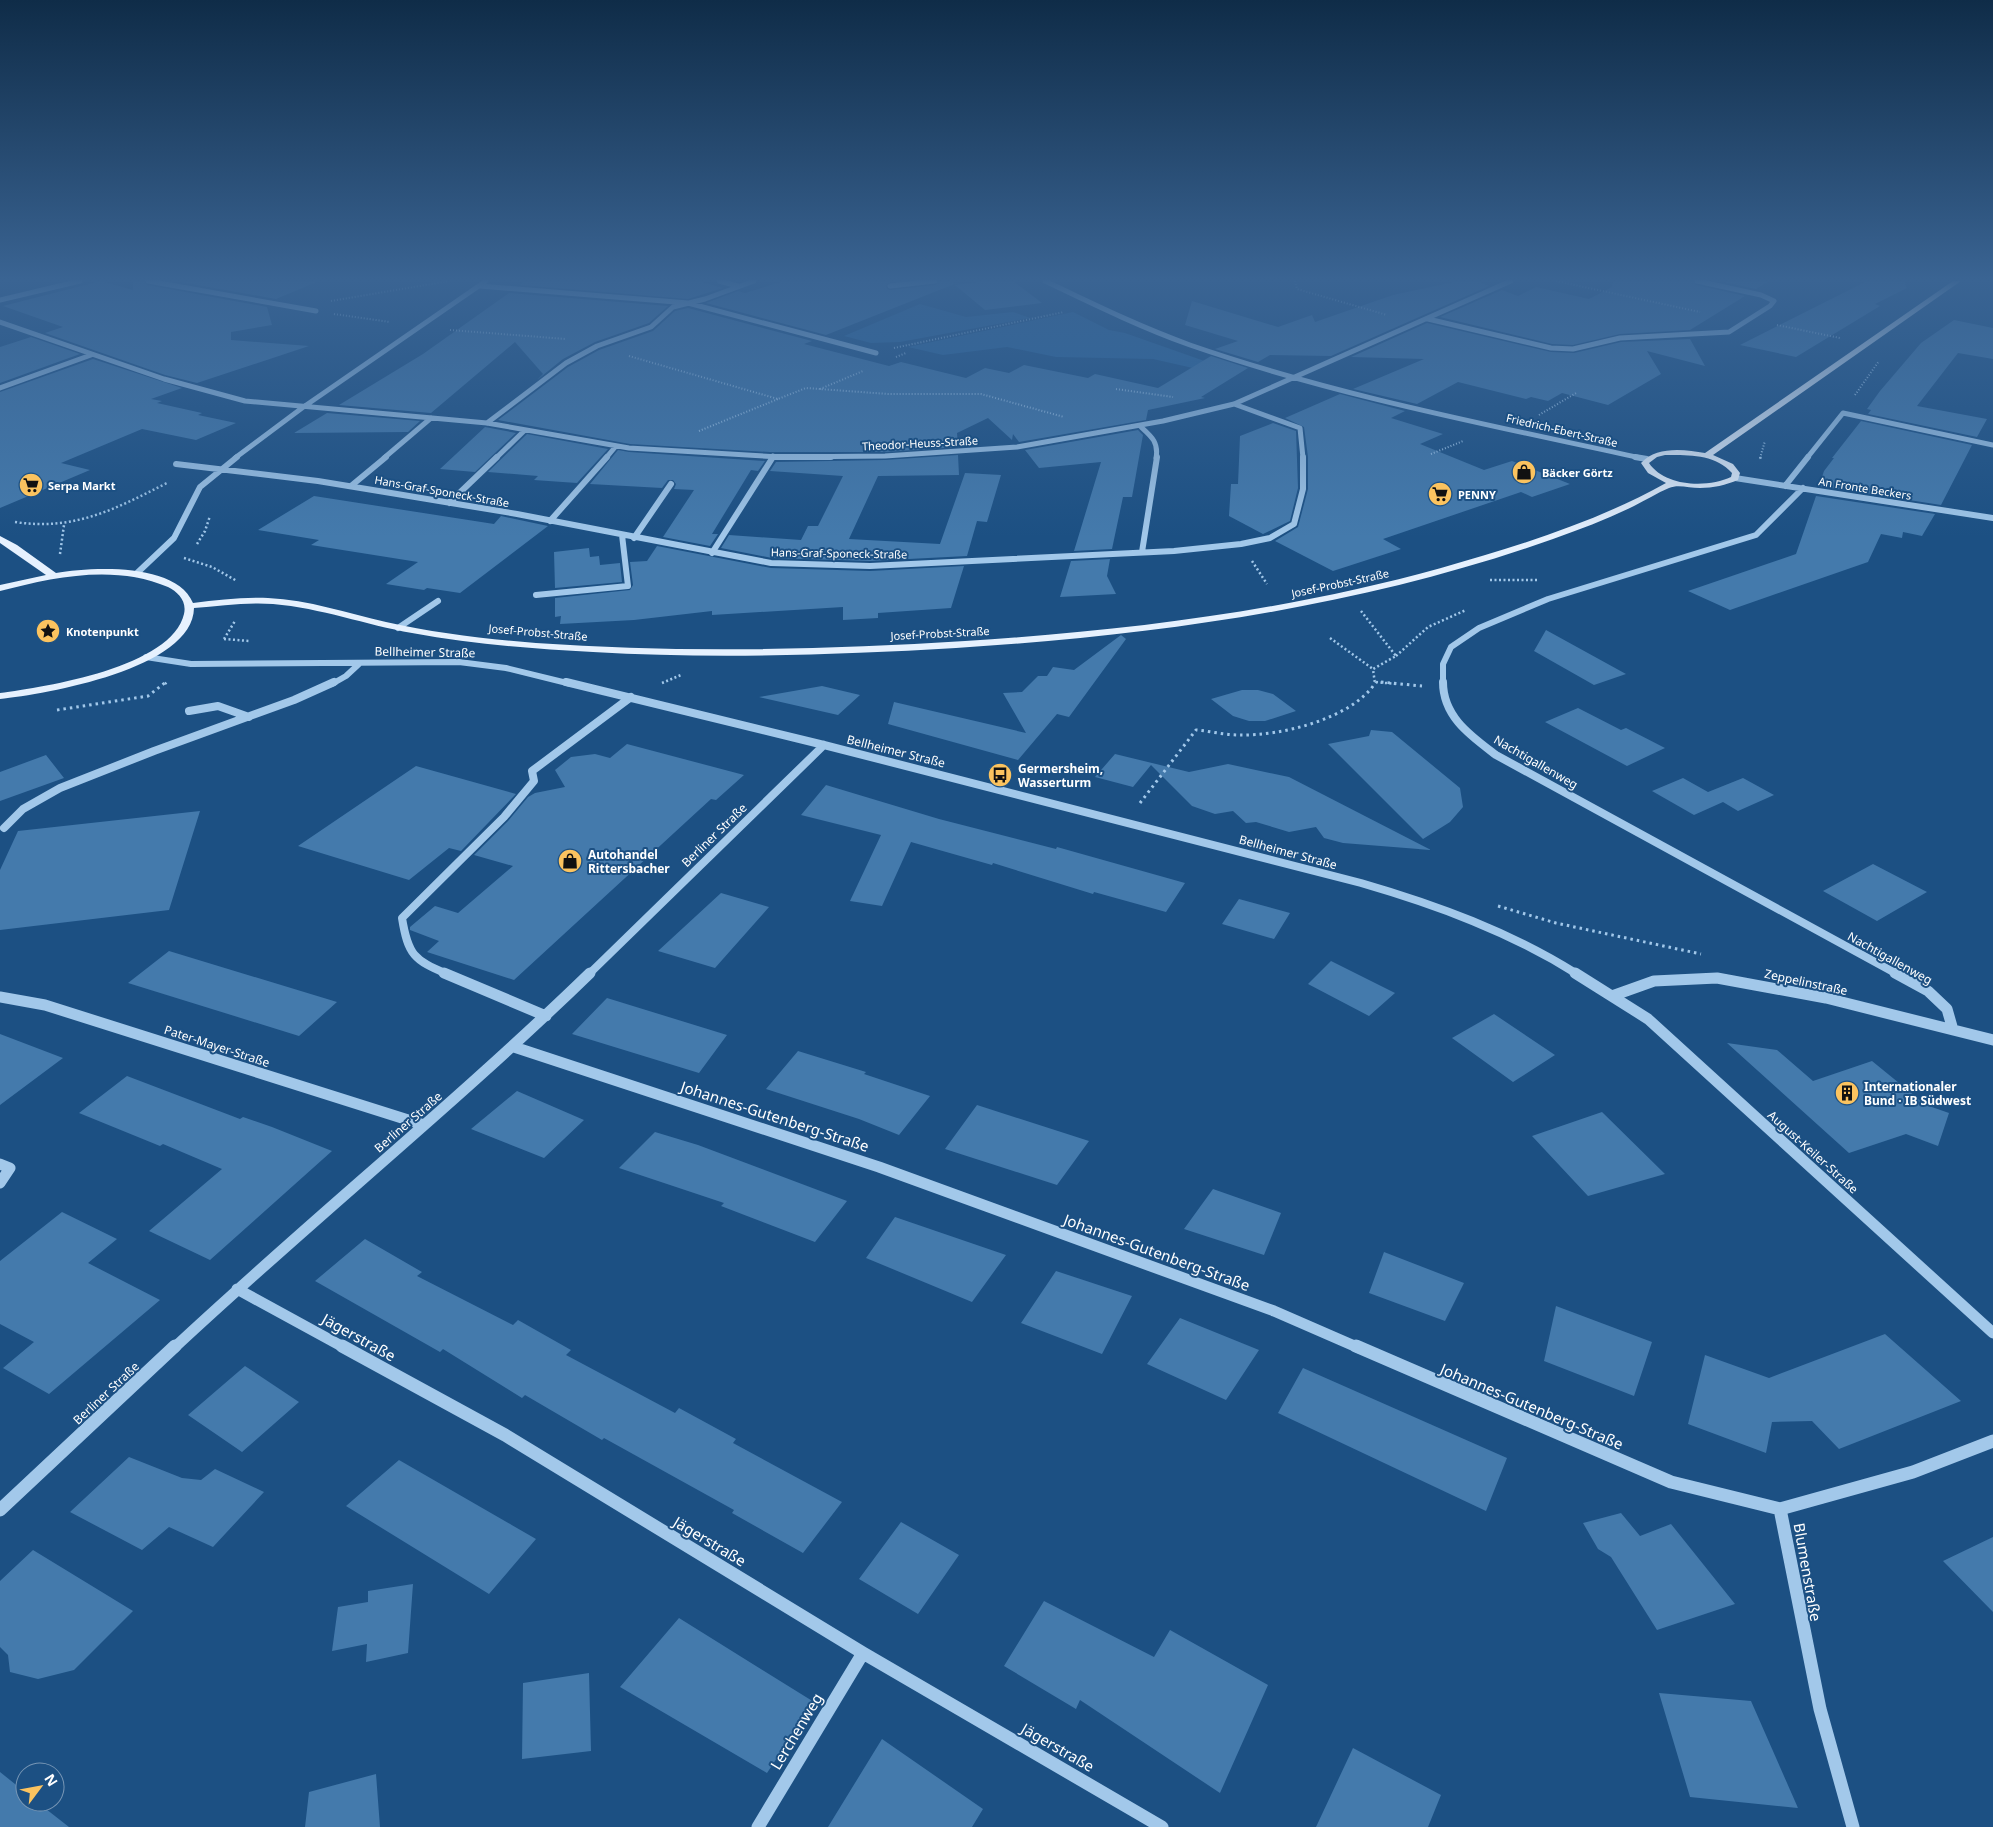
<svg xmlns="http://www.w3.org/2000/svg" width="1993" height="1827" font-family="'Noto Sans',sans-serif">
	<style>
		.green { fill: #2b68a0 }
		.building { fill: #447aac }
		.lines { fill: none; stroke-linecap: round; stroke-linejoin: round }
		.path-far2 { stroke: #a2c8ea; stroke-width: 2; stroke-dasharray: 1 2; stroke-linecap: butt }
		.path-far1 { stroke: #a2c8ea; stroke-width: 2.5; stroke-dasharray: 2 2.5; stroke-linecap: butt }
		.path { stroke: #a2c8ea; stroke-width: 3; stroke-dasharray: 2.5 4; stroke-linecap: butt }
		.minor-far4 { stroke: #a2c8ea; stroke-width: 5 }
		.minor-far3 { stroke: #a2c8ea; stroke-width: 6 }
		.minor-far2 { stroke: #a2c8ea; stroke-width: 8 }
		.minor-far1 { stroke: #a2c8ea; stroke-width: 11 }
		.minor { stroke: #a2c8ea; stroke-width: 13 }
		.major { fill: #e6f1fe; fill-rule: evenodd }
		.labels { text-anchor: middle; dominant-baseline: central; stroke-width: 4; stroke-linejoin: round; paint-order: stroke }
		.far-street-label { font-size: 11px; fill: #fff; stroke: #1c5083 }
		.far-poi-label { font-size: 11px; font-weight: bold; fill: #fff; stroke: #1c5083; text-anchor: start }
		.street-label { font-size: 12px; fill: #fff; stroke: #1c5083 }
		.poi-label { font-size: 12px; font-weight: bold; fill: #fff; stroke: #1c5083; text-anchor: start }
		.near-street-label { font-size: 15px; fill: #fff; stroke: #1c5083 }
	</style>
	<rect width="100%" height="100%" fill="#1c5083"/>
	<path class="green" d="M920 304 966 317 1013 312 1030 318 900 342 871 343 844 336Z
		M1073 312 1109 330 1125 333 1213 364 1206 371 1153 359 1056 357 1007 347 943 355 908 347Z"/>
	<path class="building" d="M101 281 133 290V281H144L147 285 267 307 272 325 231 332V340L309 346 197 383 165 375 45 333 63 327 3 306Z
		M175 281H319L276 299Z
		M525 281H698L723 288 688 299 520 285Z
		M784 281H892L886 285 887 289 890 290 935 285 939 281 957 283 826 335 706 303 738 291 745 293Z
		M988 281H1013L1042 303 985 310 955 285Z
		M1459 281H1477L1489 286 1331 356 1270 355 1258 362 1215 349 1238 341 1185 325 1192 301 1278 327 1312 315 1315 322 1393 295Z
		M1613 281H1693L1696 285 1745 296 1690 330 1620 334 1573 345 1552 344 1440 317 1502 290 1518 296 1536 287 1589 299 1612 287Z
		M1719 281H1769L1756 289Z
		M1867 281H1904L1907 288 1875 304 1880 306 1796 357 1740 345Z
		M509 293 668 306 649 323 595 342 563 359 537 380 543 374 515 342 431 413 339 405 423 354Z
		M688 308 812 341 804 344 889 366 901 362 966 378 985 368 1009 373 1024 365 1088 378 1095 374 1158 388 1211 356 1248 368 1201 397 1205 398 1148 410 1146 420 1019 442 1013 434 1012 440 988 418 957 433 958 447 885 452H770L630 444 498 420 568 367 599 350 653 331 675 311Z
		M1954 320 1993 328V359L1958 353 1917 406 1987 419 1977 437 1868 414 1871 410 1867 409 1880 391 1921 343Z
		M1427 323 1551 352 1574 353 1621 342 1690 339 1705 366 1647 351 1661 374 1608 405 1562 393 1548 401 1531 397 1526 399 1458 382 1417 404 1353 389 1424 359 1351 357Z
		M31 337 80 354 0 383V347Z
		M93 359 182 388 151 399 162 401 157 403 202 413 198 415 236 423 196 440 142 429 61 463 90 470 0 508V392Z
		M1340 394 1405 411 1391 418 1443 434 1420 444 1484 470 1512 461 1570 484 1532 497 1521 492 1383 539 1401 549 1333 571 1275 541 1298 527 1308 489V457L1304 427 1285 418Z
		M327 413 420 421 408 432 294 433Z
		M1861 421 1972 445 1941 505 1819 486 1824 471 1834 458H1832Z
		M1273 423 1296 431 1298 488 1290 521 1263 534 1229 516 1231 484H1238L1240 436Z
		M485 427 516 433 475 472 440 469Z
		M1138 430 1143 435 1132 497H1123L1112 549 1074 551 1101 462 1039 468 1025 450Z
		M527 434 608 449 577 483 534 480 538 476 488 472Z
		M618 450 629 452 765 461 758 471 751 470 712 534H718L710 546 663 537 694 490 674 489 676 484 673 480H668L662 488 590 484Z
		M958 455 959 475 878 476 849 539 940 544 965 473 1001 475 987 522 977 521 967 556 870 561 772 558 721 548 729 535 801 540 808 526H818L843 476 770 471 776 462 885 460Z
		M314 496 494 524 501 516 548 526 460 593 427 588 424 590 386 584 418 562 311 545 319 540 258 530Z
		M1816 496 1935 514 1922 536 1903 532 1902 538 1881 534 1868 562 1730 610 1688 591 1796 554Z
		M657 546 771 568 870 571 964 566 951 608 878 613V618L843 620V607L712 615V611L634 620 560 624 561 616 555 617V598L630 590 633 585 630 562 647 561Z
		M589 548 590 557 599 556 600 565 620 563 622 582 555 588 554 552Z
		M1110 559 1107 576 1116 594 1060 597 1071 561Z
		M1546 630 1626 674 1594 685 1534 651Z
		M1121 635 1126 639 1069 717 1057 714 1018 760 888 724 894 702 1026 733 1003 693 1022 692 1038 676H1047L1053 667 1074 670Z
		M822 686 860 695 838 715 759 697Z
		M1242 690H1258L1273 694 1296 711 1265 721H1249L1233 716 1211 699Z
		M1578 708 1621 730 1626 728 1665 748 1627 766 1545 722Z
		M1371 730 1392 732 1460 788 1463 807 1450 822 1423 839 1328 744 1369 736Z
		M627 744 744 775 716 800 711 799 514 980 427 952 439 941 410 930V927L435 906 458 913 513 866 474 855 508 821 528 797 535 793 565 787 555 770 571 757 595 754 610 758Z
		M1115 754 1189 772 1228 764 1289 777 1431 850 1343 843 1324 838 1316 827 1289 832 1256 822 1246 823 1233 811 1215 814 1192 806 1151 765 1133 787 1095 777Z
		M46 755 64 778 0 801V772Z
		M416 766 516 794 461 851 449 848 409 880 298 846Z
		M1683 778 1708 792 1743 778 1774 795 1738 811 1723 802 1694 815 1652 791Z
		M826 785 939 819 1056 849 1057 847 1185 883 1166 912 1094 892 1093 894 993 863 992 865 911 842 882 906 850 901 881 835 801 815Z
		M200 811 169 910 0 930V870L18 831Z
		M1873 864 1927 892 1877 921 1823 891Z
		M721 893 769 907 715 968 658 951Z
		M1239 899 1290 913 1274 939 1222 924Z
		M169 951 337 1002 299 1036 128 983Z
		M1331 961 1395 993 1369 1016 1308 984Z
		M607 998 727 1035 699 1073 572 1034Z
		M1494 1014 1555 1055 1513 1082 1452 1038Z
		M0 1034 63 1058 0 1105Z
		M1727 1043 1777 1050 1813 1081 1872 1061 1926 1105 1949 1113 1938 1146 1906 1134 1849 1153Z
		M798 1051 866 1072 864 1074 930 1096 899 1135 859 1119 766 1089Z
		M127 1076 240 1119 243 1117 272 1127 332 1151 210 1260 149 1231 222 1169 163 1144 160 1146 79 1113Z
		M517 1091 584 1120 544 1158 471 1129Z
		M977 1105 1089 1141 1057 1185 945 1149Z
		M1602 1112 1665 1174 1588 1196 1532 1136Z
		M655 1132 698 1145 847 1201 815 1242 721 1206 724 1203 619 1168Z
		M1213 1189 1281 1213 1264 1255 1184 1229Z
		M62 1212 117 1239 88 1263 160 1300 49 1394 3 1368 34 1342 0 1324V1261Z
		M895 1217 1006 1255 972 1302 866 1258Z
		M365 1239 422 1272 417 1276 513 1325 518 1320 571 1350 566 1355 675 1413 679 1408 736 1439 733 1443 842 1502 803 1553 732 1513 734 1510 604 1438 602 1440 525 1395 522 1398 443 1349 440 1352 315 1281Z
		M1384 1252 1464 1283 1445 1321 1369 1293Z
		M1056 1271 1132 1296 1102 1354 1021 1323Z
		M1556 1306 1652 1342 1634 1396 1544 1361Z
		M1180 1318 1259 1350 1226 1400 1147 1364Z
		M1885 1334 1961 1401 1839 1449 1812 1421 1772 1422 1766 1453 1688 1424 1705 1355 1769 1378Z
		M245 1366 299 1402 242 1452 188 1415Z
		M1303 1368 1507 1458 1486 1511 1278 1413Z
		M129 1457 182 1478 201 1480 215 1469 264 1492 213 1547 169 1527 142 1550 70 1512Z
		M399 1460 536 1539 489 1594 346 1506Z
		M1621 1513 1640 1536 1671 1524 1735 1604 1657 1630 1611 1557 1598 1549 1583 1523Z
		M901 1522 959 1555 918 1614 859 1579Z
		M1993 1537V1612L1943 1561Z
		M33 1550 133 1611 74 1670 38 1679 10 1672 8 1655 0 1647V1581Z
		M413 1584 408 1653 366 1662 367 1644 332 1651 338 1607 368 1602V1591Z
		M1044 1601 1154 1657 1170 1630 1268 1685 1220 1793 1080 1700 1076 1709 1004 1666Z
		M679 1618 814 1702 767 1773 620 1687Z
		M589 1673 591 1751 522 1759 523 1683Z
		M1659 1693 1751 1701 1798 1808 1690 1797Z
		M882 1739 983 1809 972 1827H828Z
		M1353 1748 1441 1795 1428 1827H1316Z
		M0 1772 25 1792V1802H37L69 1827H0Z
		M376 1774 380 1827H305L309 1792Z"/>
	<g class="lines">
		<path class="path-far2" d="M1295 281 1297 289 1387 315
			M1556 281 1700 312
			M331 301 449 281
			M334 314 390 322
			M1777 325 1840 338
			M450 330 566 339
			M894 348 1064 312
			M629 356 778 399 806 388 888 394H981L1064 417
			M896 357 906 353
			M820 389 863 371
			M1116 389 1173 397
			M1855 395 1879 361
			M1539 415 1576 393
			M699 431 778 399
			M1431 454 1463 441
			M1760 458 1765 441"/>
		<path class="path-far1" d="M1760 457 1762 461
			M15 522C75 531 115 509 167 483
			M197 544 205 531 210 516
			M60 554 64 525
			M184 558 212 567 237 581
			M1252 561 1267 584
			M1490 580H1537
			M1361 611 1396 656 1373 669 1375 684
			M1330 638 1373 669
			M224 639 250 641
			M224 639 235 621
			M1396 656 1428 627 1466 610
			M1376 682 1396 684
			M662 683 681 675
			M165 684 167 682"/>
		<path class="path" d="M1381 682 1422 686
			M57 710 148 696 166 682
			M1140 803 1196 730C1210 731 1224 735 1239 735 1281 736 1352 719 1376 682
			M1498 906 1556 923 1701 954"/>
		<path class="minor-far4" d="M148 281 316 311
			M719 281 738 286
			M1045 281C1093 304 1140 327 1190 345 1337 396 1490 425 1641 458
			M480 286 688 303 876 353
			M890 286 935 281
			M0 300 80 281
			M1428 319 1551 348 1573 349 1620 338 1729 332 1770 306 1774 301 1761 295 1697 281
			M0 322 164 379 245 401 487 423 629 448 779 457 885 456 1017 447 1163 421 1234 404 1511 281
			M0 388 91 355
			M1234 404 1300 428 1303 458
			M487 423 566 363 597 346 651 327 673 307 705 299 754 281
			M1140 426C1151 436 1159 442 1156 458
			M235 458 302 408 486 281
			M384 458 431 418
			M496 458 525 430
			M606 458 616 446
			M772 458 773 456
			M1807 458 1843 413 1993 445"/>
		<path class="minor-far3" d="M771 457H831
			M1635 457 1647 459
			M176 464 318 481 397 494 517 514 771 563 870 566 1174 551 1241 544 1270 538 1294 524 1303 489V457
			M1735 478 1993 518
			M351 486 386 457
			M1785 486 1808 457
			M449 503 497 457
			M550 521 607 457
			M634 538 671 484
			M1142 552 1157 457
			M712 553 773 457
			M136 574 174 538 200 487 237 457
			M536 595 628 586 622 535
			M398 628 438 601
			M146 657 191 664 459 662 506 668 571 684
			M332 684 346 676 360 663
			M1443 684V664L1451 647 1479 628 1548 599 1756 535 1803 488"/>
		<path class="minor-far2" d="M566 682 824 745 1361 883C1437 905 1510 932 1577 974
			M1443 682C1443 717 1471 736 1496 755L1897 974
			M189 711 218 706 249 717
			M4 828 23 809 60 788 154 751 294 700 334 682
			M447 974C414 960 408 955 402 918L504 817 534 781 532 771 631 697
			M589 974 824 745"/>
		<path class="minor-far1" d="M444 973 546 1016
			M1575 973 1648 1019 1993 1333
			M1895 973 1928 991 1947 1009 1953 1030
			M1612 996 1654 981 1717 978 1826 998 1993 1040
			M0 997 45 1005 424 1125
			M514 1047 879 1167 1274 1311 1359 1348
			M0 1164 10 1168 0 1183
			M237 1289 345 1348
			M174 1348C311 1220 456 1103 590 973"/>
		<path class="minor" d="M342 1346 505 1435 863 1653 1162 1827
			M1356 1346 1671 1482 1780 1509
			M0 1510 175 1346
			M758 1827 863 1653
			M1853 1827 1820 1709 1780 1509 1913 1472 1993 1441"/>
		<path class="major" d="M1953 281H1961L1713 455 1733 464 1740 473 1738 480C1726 485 1713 488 1700 488 1689 488 1678 484 1669 488 1657 493 1646 500 1634 506 1608 519 1581 529 1553 539 1361 607 1159 635 956 648 836 655 714 659 593 652 532 649 472 644 412 633 366 625 321 608 273 604 247 602 220 606 194 608 193 669 46 694 0 699V693C46 687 172 667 184 614 187 601 178 592 168 587 114 564 54 577 0 591V585L46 575 0 543V536L17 545 56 573C91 567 176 562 193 603 218 600 243 597 268 598 309 600 347 613 386 622 435 633 486 639 536 643 679 653 822 650 965 641 1125 631 1286 611 1441 568 1518 546 1596 522 1666 483L1648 473 1641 463C1656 446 1684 449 1705 453ZM1665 455C1689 455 1715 454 1732 473L1731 477C1708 488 1665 487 1649 463L1657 457Z"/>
	</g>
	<linearGradient id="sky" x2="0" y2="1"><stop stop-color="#0f2c48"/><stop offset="0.52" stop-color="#3a6493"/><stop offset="1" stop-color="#3a6493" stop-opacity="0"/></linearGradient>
	<rect width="1993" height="537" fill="url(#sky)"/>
	<defs>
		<g id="shop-disc" transform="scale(1.25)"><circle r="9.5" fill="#fbc35f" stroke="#1c5083"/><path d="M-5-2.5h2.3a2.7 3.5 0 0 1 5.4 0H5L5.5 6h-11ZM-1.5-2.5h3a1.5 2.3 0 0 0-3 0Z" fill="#111"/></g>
		<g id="supermarket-disc" transform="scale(1.25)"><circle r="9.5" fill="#fbc35f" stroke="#1c5083"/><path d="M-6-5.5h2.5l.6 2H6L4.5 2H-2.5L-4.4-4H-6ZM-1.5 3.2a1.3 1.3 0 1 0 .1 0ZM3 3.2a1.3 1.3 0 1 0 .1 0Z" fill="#111"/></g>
		<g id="sight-disc" transform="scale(1.25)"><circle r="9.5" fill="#fbc35f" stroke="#1c5083"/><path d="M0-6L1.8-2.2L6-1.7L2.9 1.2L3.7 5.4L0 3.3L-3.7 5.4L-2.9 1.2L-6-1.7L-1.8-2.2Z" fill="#111"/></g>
		<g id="bus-disc" transform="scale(1.25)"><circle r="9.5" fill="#fbc35f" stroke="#1c5083"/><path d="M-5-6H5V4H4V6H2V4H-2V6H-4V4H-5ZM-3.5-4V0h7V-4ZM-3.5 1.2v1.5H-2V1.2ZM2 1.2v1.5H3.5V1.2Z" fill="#111"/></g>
		<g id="building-disc" transform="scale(1.25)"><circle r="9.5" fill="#fbc35f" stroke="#1c5083"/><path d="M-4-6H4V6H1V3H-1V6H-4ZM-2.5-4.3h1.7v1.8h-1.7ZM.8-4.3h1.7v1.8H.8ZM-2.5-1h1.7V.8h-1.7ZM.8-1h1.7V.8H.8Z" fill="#111"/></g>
	</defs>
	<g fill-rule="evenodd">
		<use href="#shop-disc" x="1524" y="472"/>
		<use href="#supermarket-disc" x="31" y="485"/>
		<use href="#supermarket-disc" x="1440" y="494"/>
		<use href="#sight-disc" x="48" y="631"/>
		<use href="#bus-disc" x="1000" y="775"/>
		<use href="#shop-disc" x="570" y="861"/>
		<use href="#building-disc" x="1847" y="1093"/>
	</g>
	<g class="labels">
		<g class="far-street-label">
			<text transform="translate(1562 430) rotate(13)">Friedrich-Ebert-Straße</text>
			<text transform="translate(920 443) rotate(-3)">Theodor-Heuss-Straße</text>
			<text transform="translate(1865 488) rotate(9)">An Fronte Beckers</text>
			<text transform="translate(442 491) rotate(10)">Hans-Graf-Sponeck-Straße</text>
			<text transform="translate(839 553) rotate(1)">Hans-Graf-Sponeck-Straße</text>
			<text transform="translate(1340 583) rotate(-12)">Josef-Probst-Straße</text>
			<text transform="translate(538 632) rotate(5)">Josef-Probst-Straße</text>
			<text transform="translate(940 633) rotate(-3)">Josef-Probst-Straße</text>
		</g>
		<g class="far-poi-label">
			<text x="1542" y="472">Bäcker Görtz</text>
			<text x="48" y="485">Serpa Markt</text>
			<text x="1458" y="494">PENNY</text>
			<text x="66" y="631">Knotenpunkt</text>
		</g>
		<g class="street-label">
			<text transform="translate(425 652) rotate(1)">Bellheimer Straße</text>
			<text transform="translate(896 751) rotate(14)">Bellheimer Straße</text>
			<text transform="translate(1536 762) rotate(30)">Nachtigallenweg</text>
			<text transform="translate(714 835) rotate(-44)">Berliner Straße</text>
			<text transform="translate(1288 852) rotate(15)">Bellheimer Straße</text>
			<text transform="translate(1890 958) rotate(29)">Nachtigallenweg</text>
			<text transform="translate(1806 982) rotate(12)">Zeppelinstraße</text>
			<text transform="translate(217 1046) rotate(18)">Pater-Mayer-Straße</text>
			<text transform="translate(408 1122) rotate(-41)">Berliner Straße</text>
			<text transform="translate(1813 1152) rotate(42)">August-Keiler-Straße</text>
			<text transform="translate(106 1393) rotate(-43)">Berliner Straße</text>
		</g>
		<g class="poi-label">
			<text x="1018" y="768">Germersheim,<tspan x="1018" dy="14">Wasserturm</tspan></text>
			<text x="588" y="854">Autohandel<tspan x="588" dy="14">Rittersbacher</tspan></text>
			<text x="1864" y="1086">Internationaler<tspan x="1864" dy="14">Bund · IB Südwest</tspan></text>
		</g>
		<g class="near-street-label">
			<text transform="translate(775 1116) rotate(18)">Johannes-Gutenberg-Straße</text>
			<text transform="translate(1157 1252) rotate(20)">Johannes-Gutenberg-Straße</text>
			<text transform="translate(359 1337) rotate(29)">Jägerstraße</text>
			<text transform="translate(1532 1406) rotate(23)">Johannes-Gutenberg-Straße</text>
			<text transform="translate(710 1541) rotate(31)">Jägerstraße</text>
			<text transform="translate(1808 1572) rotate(80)">Blumenstraße</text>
			<text transform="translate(796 1731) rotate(-59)">Lerchenweg</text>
			<text transform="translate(1058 1747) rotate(30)">Jägerstraße</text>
		</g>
	</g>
	<g transform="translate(40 1787) rotate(58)"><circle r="24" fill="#1c5083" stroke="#7796b5"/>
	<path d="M0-4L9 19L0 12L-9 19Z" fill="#fbc35f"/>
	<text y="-8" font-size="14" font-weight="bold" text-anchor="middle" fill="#ffffff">N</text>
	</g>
</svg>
